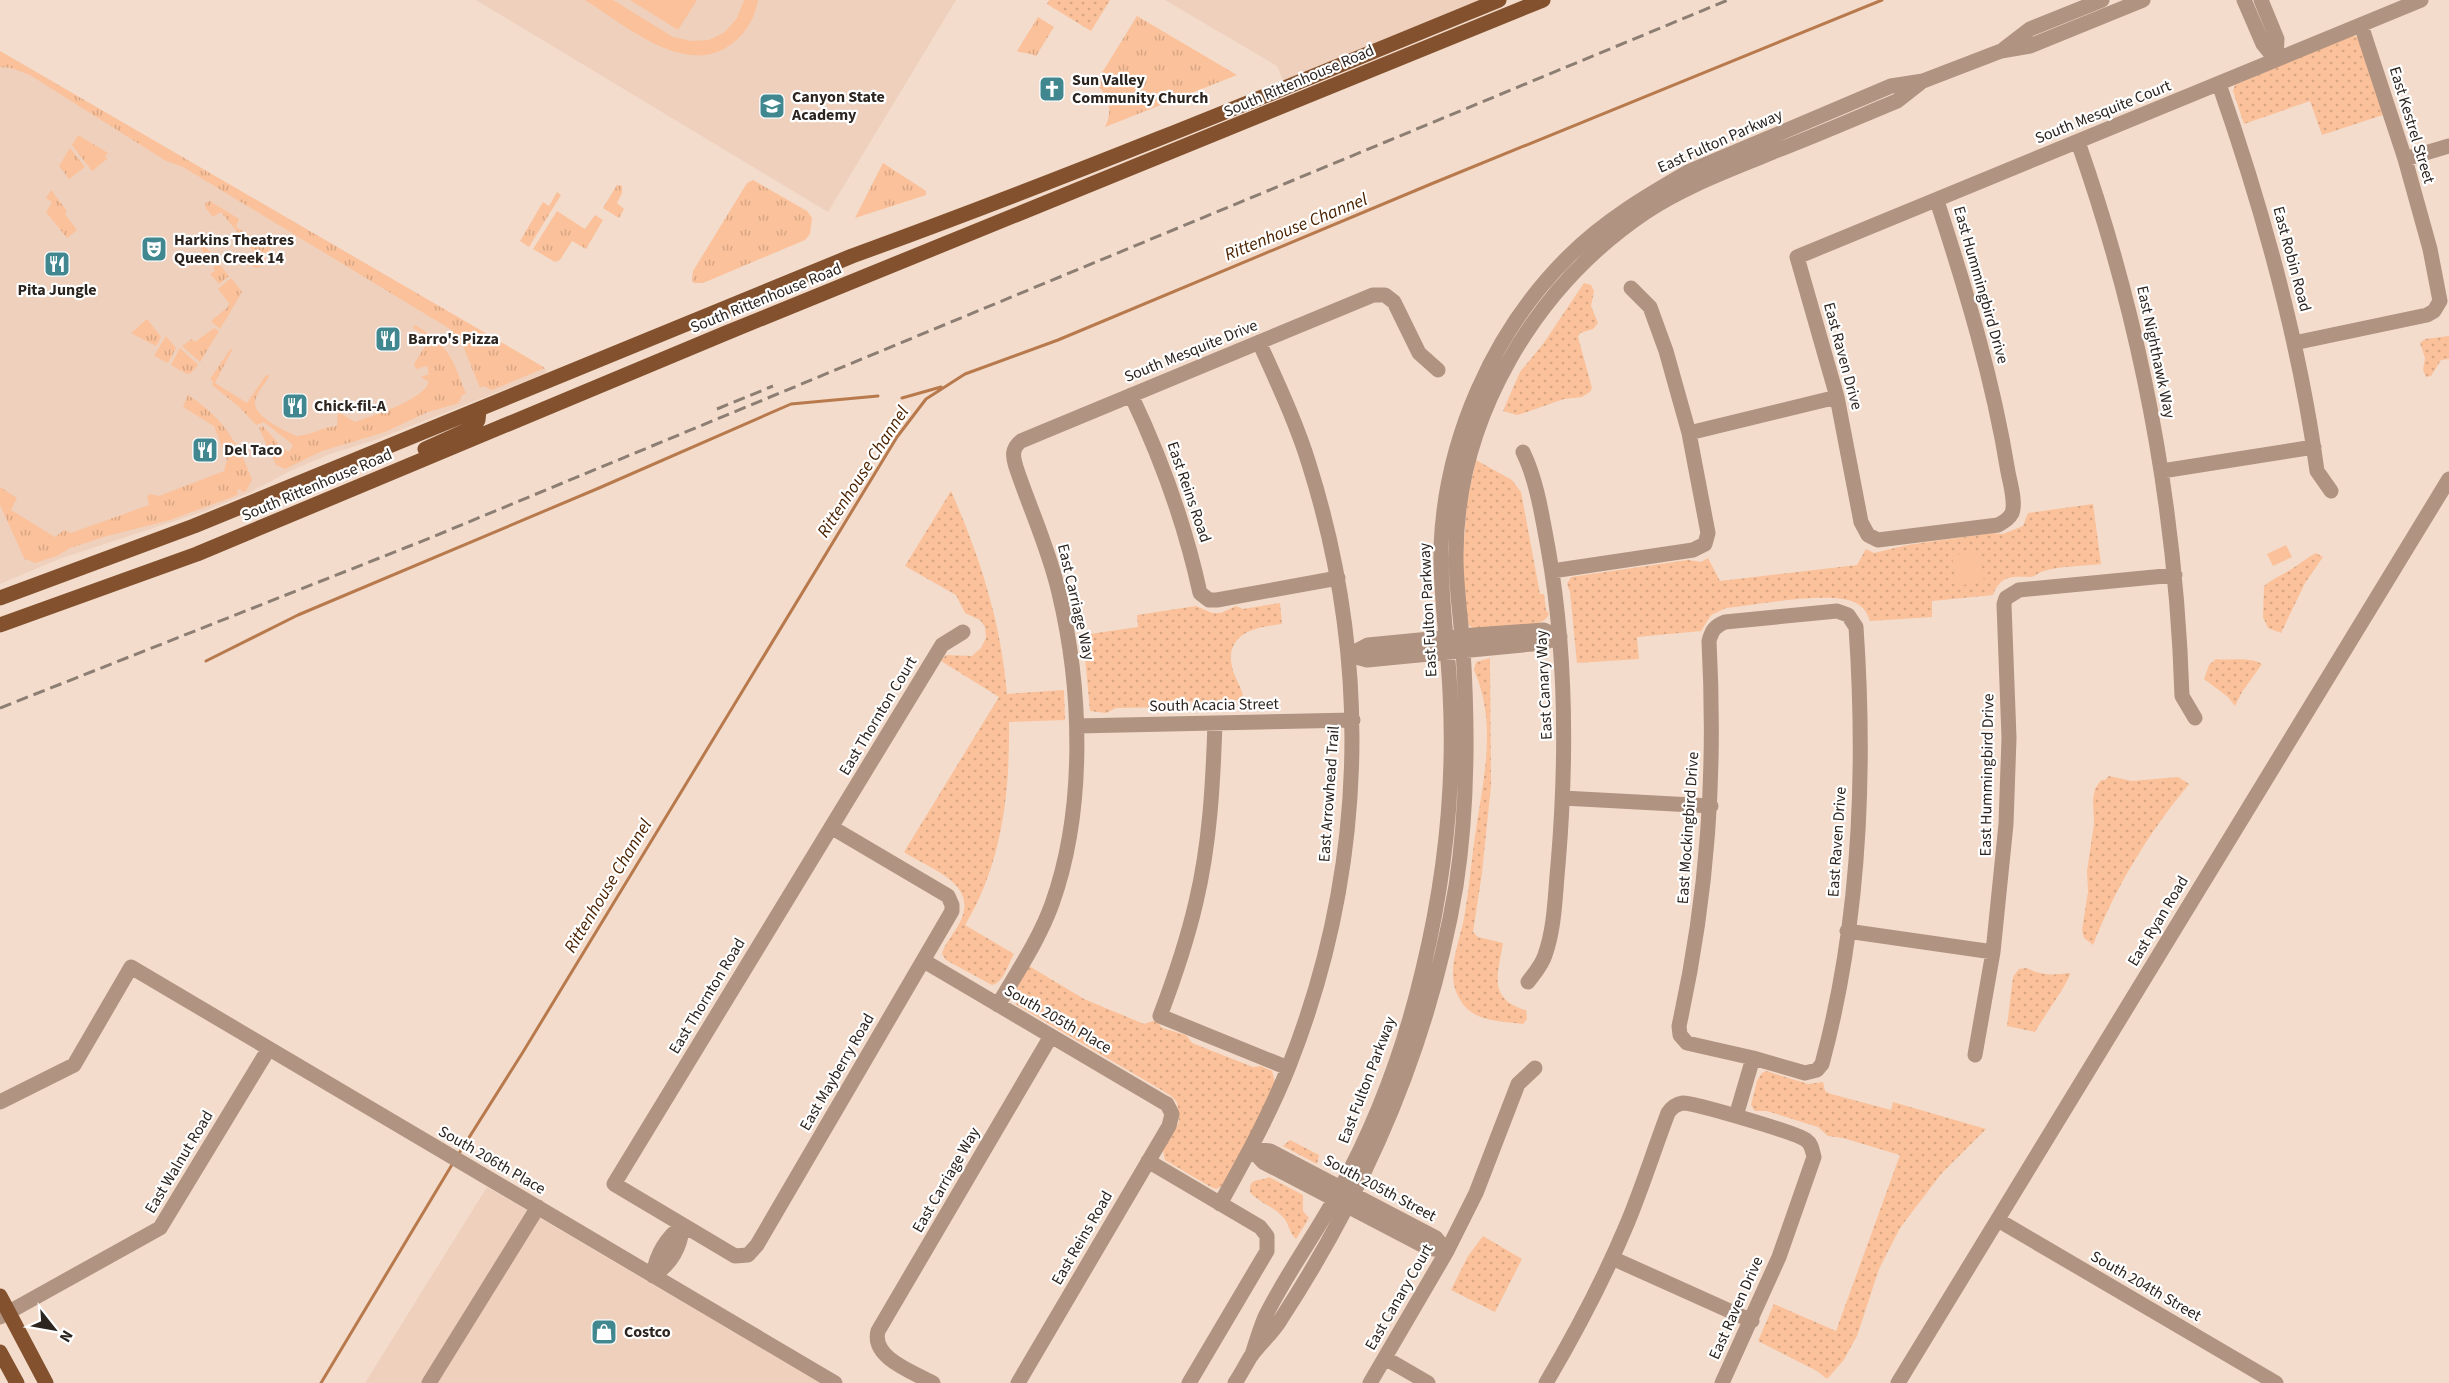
<svg xmlns="http://www.w3.org/2000/svg" width="2449" height="1383" font-family="'Source Sans 3',sans-serif">
	<style>
		.built { fill: #eed0bd }
		.grass { fill: url(#grass-tufts) }
		.park { fill: url(#park-dots) }
		.pitch { fill: #fbc19a }
		.lines { fill: none; stroke-linecap: round; stroke-linejoin: round }
		.stream { stroke: #b87a4d; stroke-width: 3 }
		.minor { stroke: #b09380; stroke-width: 15 }
		.major { stroke: #83512d; stroke-width: 15 }
		.rail { stroke: #8d7e73; stroke-width: 3; stroke-dasharray: 12 6; stroke-linecap: butt }
		.labels { text-anchor: middle; dominant-baseline: central; stroke-width: 4.5; stroke-linejoin: round; paint-order: stroke }
		.poi-label { font-size: 16px; font-weight: bold; fill: #2c241e; stroke: #fff; text-anchor: start }
		.street-label { font-size: 16px; fill: #2c241e; stroke: #fff }
		.water-label { font-size: 18px; font-style: italic; fill: #4c2300; stroke: #fff }
	</style>
	<defs>
		<pattern id="grass-tufts" width="24" height="20" patternUnits="userSpaceOnUse" patternTransform="scale(1.5)"><rect width="24" height="20" fill="#fbc19a"/><path d="M3 7l-1-3M5 7V3M7 7l1-3M15 17l-1-3M17 17v-4M19 17l1-3" fill="none" stroke="#d7a684"/></pattern>
		<pattern id="park-dots" width="8" height="8" patternUnits="userSpaceOnUse" patternTransform="scale(1.5)"><rect width="8" height="8" fill="#fbc19a"/><path d="M2 2h.1M6 6h.1" fill="none" stroke="#d7a684" stroke-width="1.8" stroke-linecap="round"/></pattern>
	</defs>
	<rect width="100%" height="100%" fill="#f3dccc"/>
	<path class="built" d="M476 0H956L828 212Z
		M1165 0H1479L1284 82 1277 66Z
		M0 51 545 368 546 373 378 439 330 454 288 472 249 493 205 511 59 559 0 584Z
		M487 1187 820 1383H365Z"/>
	<path class="grass" d="M1137 16 1237 75 1105 127C1113 111 1110 95 1095 84Z
		M1038 17 1054 27 1036 56C1029 52 1023 54 1017 51Z
		M0 51 518 352 545 368 492 390 483 386 480 388 463 346 450 329 183 167 166 161 30 75 11 68 0 67Z
		M78 135 108 153 105 156 107 159 92 171 72 145Z
		M70 148 85 167 69 179 59 166Z
		M883 163 926 191V195L855 218Z
		M753 180 807 211 812 218 810 234 805 240 703 283H694L692 281 693 271 747 183Z
		M617 185 622 186V193L617 203 624 209 619 218 603 208Z
		M51 190 67 211 65 214 77 230 67 238 46 212 52 202 46 198Z
		M557 192 561 195 529 247 520 241 543 202 549 206Z
		M210 201 239 219 236 227 266 245 270 239 275 240 260 267 255 268 251 264 257 256 221 212 213 217 205 207 206 202Z
		M557 211 585 229 595 215 603 220 586 249 572 241 560 260 555 262 533 249Z
		M204 245 229 276 219 284 210 274 215 271 213 268 215 266 200 248Z
		M231 278 242 292 220 329 211 321 228 307 229 303 218 289Z
		M147 319 161 337 156 346 131 333Z
		M415 325C450 346 452 358 466 394L462 395 459 403 428 412 385 432 322 451 285 469 276 465 259 428 263 426 277 442 278 449 282 448 289 452 293 445 264 422 256 425 239 407 212 385 213 381 210 379 231 348 232 350 215 383 247 403 266 375H268L269 377C264 385 256 393 255 402 253 416 286 432 297 436 312 435 323 427 337 426L338 412 355 422C373 415 422 401 429 382L421 377 429 374 427 366 416 369 414 364 430 338 413 328Z
		M214 328 219 331 200 362 182 346 192 339 195 342Z
		M166 336 176 348 168 363 154 356Z
		M180 348 198 365 191 373 187 374 171 365Z
		M188 395C221 416 239 443 252 480L246 491 242 492 240 489 237 490 238 494 235 496 170 520 107 536 70 548 57 556 35 563 27 559 25 560 0 505V487L17 498 11 510 55 537 64 530 71 533 149 505 147 496 151 494 159 496 224 471 227 460 214 426 183 407Z"/>
	<path class="park" d="M1049 0H1110L1091 31 1047 4Z
		M2351 35 2358 37 2386 114 2322 135 2310 101 2244 124 2233 91 2235 85Z
		M1584 283 1591 285 1594 291 1591 306 1598 323 1593 329 1580 333 1578 337 1592 388 1590 392 1582 397 1564 399 1524 413 1517 415 1503 411 1520 372 1543 344Z
		M2449 336V359L2441 360 2431 376 2426 377 2423 370 2425 358 2420 343 2425 339Z
		M1476 460 1512 480 1521 492 1540 594H1544L1546 610 1549 614C1543 631 1493 629 1476 630L1467 624 1461 582 1467 501Z
		M951 491C980 557 1001 622 1007 694L1064 690 1065 720 1009 722C1010 793 1002 864 965 925L1014 954C1008 964 1003 983 992 985L946 960 942 954C944 944 955 933 960 922 980 883 929 869 904 852L999 697 941 661 946 655 972 656 981 648 986 638 985 627 980 620 965 613 956 595 905 566Z
		M2093 504 2101 564C2083 566 2061 566 2044 571 2039 572 2036 576 2031 577 2013 577 2001 574 1993 595L1932 601V617L1870 621C1867 613 1864 607 1856 603 1833 590 1755 605 1726 608L1711 615 1701 631 1637 637 1639 659 1577 663 1570 592 1567 584 1571 577 1688 560 1701 562 1708 558 1720 581 1857 565 1866 549 1874 553 1907 545 1992 533 2003 534 2023 526 2028 513Z
		M2316 553 2323 557 2305 583 2281 633 2268 628 2263 617 2264 586C2274 578 2280 576 2290 570 2299 565 2306 558 2316 553Z
		M1280 603 1282 624C1256 627 1225 633 1232 667 1234 676 1240 685 1243 695L1240 700 1180 702 1177 707 1116 708 1106 713 1090 711 1083 635 1138 627 1137 615 1196 606 1212 613H1221L1236 606 1243 609Z
		M1490 658 1491 786 1482 873 1473 932 1478 937 1503 943C1498 974 1487 999 1526 1010L1527 1019 1523 1024C1500 1021 1471 1022 1459 998 1445 973 1459 944 1464 918 1469 891 1471 863 1475 836 1483 780 1498 725 1474 670L1476 662Z
		M2216 659C2231 661 2248 656 2262 664L2242 692 2235 706 2228 697 2204 679 2209 665Z
		M2109 776 2132 781 2178 777 2189 784C2148 834 2116 886 2093 945L2084 938 2082 930 2088 892 2087 871 2094 824 2093 799 2095 789 2101 780H2105Z
		M1029 966 1084 999 1144 1024 1156 1020 1162 1028 1186 1035 1192 1043 1253 1067 1261 1066 1272 1071 1275 1082 1253 1131 1222 1186 1216 1189 1209 1186 1165 1160 1163 1150 1179 1122 1177 1102 1170 1095 1017 1005 1014 1001V991Z
		M2027 968C2041 976 2054 975 2070 973 2070 981 2042 1019 2035 1032L2007 1026 2013 977 2019 969Z
		M1766 1071 1808 1084 1823 1082 1825 1091 1831 1094 1891 1110 1893 1102 1986 1129 1941 1174 1900 1228 1879 1269 1857 1336 1843 1361 1827 1379 1817 1371 1758 1341 1774 1304 1836 1331 1900 1155 1843 1138 1828 1136 1818 1127 1767 1111H1755L1751 1105 1757 1081 1762 1073Z
		M1290 1140 1319 1155 1317 1164 1283 1146Z
		M1269 1177 1303 1195V1211L1309 1218 1296 1239C1289 1233 1289 1222 1281 1215 1272 1206 1258 1202 1250 1192 1249 1176 1261 1182 1269 1177Z
		M1483 1236 1522 1259 1495 1312 1451 1290 1468 1256Z"/>
	<path class="pitch" d="M585 0H613L673 37 692 41 709 40 725 32 737 18 744 0H758C755 17 747 32 733 43 687 80 625 25 585 0Z
		M630 0H697L678 30Z
		M2286 545 2292 557 2273 566 2267 554Z
		M1980 552 1984 582 1956 586 1952 555Z"/>
	<g class="lines">
		<path class="stream" d="M902 398 941 387
			M206 661 298 615 599 488 791 404 878 396
			M458 1155 523 1052 897 437 926 399 965 374 1058 340 1431 184 1882 0
			M321 1383 453 1163"/>
		<path class="minor" d="M2244 0 2263 44 2276 60
			M2261 0 2277 39 2276 60
			M2004 49 2030 29 2102 0
			M2219 84C2263 210 2299 338 2317 471L2331 491
			M2078 142C2141 321 2176 506 2182 696L2195 718
			M2405 159 2449 146
			M1937 201C1966 290 1993 379 2008 472 2010 483 2016 502 2012 513 2009 519 2004 522 1998 525L1878 540 1868 535 1861 522 1837 397 1797 257 2421 0
			M2294 343 2427 315 2434 311 2440 301 2430 249 2405 159 2361 25
			M1131 395C1162 460 1185 524 1200 593L1209 600H1217L1338 578
			M1689 433 1837 397
			M1523 452C1537 481 1542 516 1548 548 1567 654 1567 759 1558 865 1555 895 1555 927 1545 955 1542 965 1534 974 1528 982
			M2162 471 2314 447
			M1552 571 1693 550 1705 544 1708 533 1689 433 1666 351 1650 307 1631 288
			M1837 611 1848 615 1856 627C1866 772 1860 923 1822 1064L1817 1070 1805 1073 1753 1058 1687 1043 1680 1035 1679 1026C1708 895 1716 774 1709 641 1712 630 1715 626 1725 622Z
			M1349 655 1368 645 1461 636 1544 630 1560 637
			M1349 655 1367 660 1543 643 1560 637
			M1215 723C1213 783 1210 843 1196 902 1187 941 1174 979 1160 1016L1288 1068
			M1077 726 1353 720
			M1563 798 1711 806
			M831 827 948 896 952 905V911L757 1245 748 1255 735 1256 614 1184 942 645 963 632
			M1847 931 1993 952
			M924 961 1163 1102 1167 1104 1172 1114 1169 1126 1018 1383
			M998 1005C1017 972 1039 940 1052 904 1086 809 1082 689 1059 593 1049 549 1030 509 1016 467 1013 457 1011 449 1021 441L1373 295H1385L1394 302 1419 353 1438 370
			M1975 1055 1993 952 2006 824 2009 738 2004 604 2006 598 2019 590 2175 575
			M0 1102 74 1065 131 967 835 1383
			M1736 1116 1753 1058
			M1251 1149 1270 1151 1436 1238 1447 1251
			M1251 1149 1263 1162 1428 1248 1447 1251
			M1148 1161 1260 1227 1267 1236V1251L1189 1383
			M1220 1204C1245 1159 1270 1114 1289 1066 1366 871 1372 664 1309 464 1296 422 1277 382 1259 342
			M1998 1220 2276 1383
			M1612 1258 1752 1321
			M653 1276C672 1263 680 1248 683 1225
			M653 1276C656 1254 666 1238 683 1225
			M0 1317 160 1228 268 1050
			M1252 1355C1256 1342 1260 1329 1265 1317 1286 1274 1316 1234 1339 1191 1377 1122 1405 1046 1423 969 1445 878 1455 785 1450 692 1448 644 1440 595 1441 547 1445 440 1493 331 1569 256 1604 221 1646 196 1688 172L1891 86 1923 81 2001 51 2030 46 2143 0
			M1385 1358 1428 1383
			M429 1383 538 1207
			M933 1383C913 1372 871 1358 878 1331L1051 1036
			M1235 1383C1241 1374 1246 1364 1251 1356 1260 1343 1273 1333 1281 1319 1367 1187 1430 1042 1456 886 1468 808 1468 728 1463 650 1461 619 1456 588 1456 556 1456 420 1533 288 1646 212 1685 186 1730 170 1773 152 1815 136 1856 118 1897 101L1920 83
			M1370 1383 1447 1251 1476 1193 1518 1084 1535 1068
			M1546 1383C1576 1332 1604 1279 1627 1224 1642 1188 1654 1150 1668 1113 1672 1107 1676 1104 1683 1103 1695 1103 1797 1133 1806 1140 1812 1144 1812 1150 1814 1157L1779 1257 1722 1383
			M1898 1383 2449 479"/>
		<path class="major" d="M425 449 474 427 478 420 479 411
			M0 598 194 526 852 256C1070 177 1285 88 1499 0
			M0 625 197 554 726 333 1543 0
			M0 1296 46 1383
			M0 1352 17 1383"/>
		<path class="rail" d="M717 409 773 386
			M0 708 430 538 1728 0"/>
	</g>
	<defs>
		<g id="church-square" transform="scale(1.35)"><rect x="-9" y="-9" width="18" height="18" rx="4" fill="#40878f" stroke="#fff"/><path d="M-1.2-6h2.4v3.5h3.3v2.4h-3.3V6h-2.4V-.1h-3.3v-2.4h3.3Z" fill="#fff"/></g>
		<g id="school-square" transform="scale(1.35)"><rect x="-9" y="-9" width="18" height="18" rx="4" fill="#40878f" stroke="#fff"/><path d="M0-5L7-2L0 1L-7-2ZM-4 1L0 2.5L4 1V4Q0 6-4 4Z" fill="#fff"/></g>
		<g id="theatre-square" transform="scale(1.35)"><rect x="-9" y="-9" width="18" height="18" rx="4" fill="#40878f" stroke="#fff"/><path d="M-5-5.5Q0-4 5-5.5V0Q5 5 0 6Q-5 5-5 0ZM-3.3-2.5H-1v1.5H-3.3ZM1-2.5H3.3v1.5H1ZM-2.8 1Q0 5.5 2.8 1Z" fill="#fff"/></g>
		<g id="restaurant-square" transform="scale(1.35)"><rect x="-9" y="-9" width="18" height="18" rx="4" fill="#40878f" stroke="#fff"/><path d="M-5-6h1v4h1v-4h1v4h1v-4h1v5L-1.5 .5V6h-2V.5L-5-1ZM5-6V6H3V1.5H1.5Q1.5-4 5-6Z" fill="#fff"/></g>
		<g id="shop-square" transform="scale(1.35)"><rect x="-9" y="-9" width="18" height="18" rx="4" fill="#40878f" stroke="#fff"/><path d="M-5-2.5h2.3a2.7 3.5 0 0 1 5.4 0H5L5.5 6h-11ZM-1.5-2.5h3a1.5 2.3 0 0 0-3 0Z" fill="#fff"/></g>
	</defs>
	<g fill-rule="evenodd">
		<use href="#church-square" x="1052" y="89"/>
		<use href="#school-square" x="772" y="106"/>
		<use href="#theatre-square" x="154" y="249"/>
		<use href="#restaurant-square" x="57" y="264"/>
		<use href="#restaurant-square" x="388" y="339"/>
		<use href="#restaurant-square" x="295" y="406"/>
		<use href="#restaurant-square" x="205" y="450"/>
		<use href="#shop-square" x="604" y="1332"/>
	</g>
	<g class="labels">
		<g class="poi-label">
			<text x="1072" y="80">Sun Valley<tspan x="1072" dy="18">Community Church</tspan></text>
			<text x="792" y="97">Canyon State<tspan x="792" dy="18">Academy</tspan></text>
			<text x="174" y="240">Harkins Theatres<tspan x="174" dy="18">Queen Creek 14</tspan></text>
			<text x="57" y="290" text-anchor="middle">Pita Jungle</text>
			<text x="408" y="339">Barro's Pizza</text>
			<text x="314" y="406">Chick-fil-A</text>
			<text x="224" y="450">Del Taco</text>
			<text x="624" y="1332">Costco</text>
		</g>
		<g class="street-label">
			<text transform="translate(1299 81) rotate(-23)">South Rittenhouse Road</text>
			<text transform="translate(2103 112) rotate(-22)">South Mesquite Court</text>
			<text transform="translate(2412 125) rotate(73)">East Kestrel Street</text>
			<text transform="translate(1720 141) rotate(-24)">East Fulton Parkway</text>
			<text transform="translate(2292 259) rotate(75)">East Robin Road</text>
			<text transform="translate(1981 285) rotate(74)">East Hummingbird Drive</text>
			<text transform="translate(766 298) rotate(-22)">South Rittenhouse Road</text>
			<text transform="translate(1191 351) rotate(-22)">South Mesquite Drive</text>
			<text transform="translate(2156 352) rotate(78)">East Nighthawk Way</text>
			<text transform="translate(1843 356) rotate(75)">East Raven Drive</text>
			<text transform="translate(317 485) rotate(-23)">South Rittenhouse Road</text>
			<text transform="translate(1189 492) rotate(71)">East Reins Road</text>
			<text transform="translate(1076 602) rotate(77)">East Carriage Way</text>
			<text transform="translate(1428 610) rotate(-93)">East Fulton Parkway</text>
			<text transform="translate(1544 685) rotate(-93)">East Canary Way</text>
			<text transform="translate(1214 705) rotate(-1)">South Acacia Street</text>
			<text transform="translate(878 716) rotate(-59)">East Thornton Court</text>
			<text transform="translate(1987 775) rotate(-89)">East Hummingbird Drive</text>
			<text transform="translate(1329 794) rotate(-86)">East Arrowhead Trail</text>
			<text transform="translate(1688 828) rotate(-86)">East Mockingbird Drive</text>
			<text transform="translate(1837 842) rotate(-86)">East Raven Drive</text>
			<text transform="translate(2158 921) rotate(-59)">East Ryan Road</text>
			<text transform="translate(707 996) rotate(-59)">East Thornton Road</text>
			<text transform="translate(1058 1019) rotate(30)">South 205th Place</text>
			<text transform="translate(837 1072) rotate(-60)">East Mayberry Road</text>
			<text transform="translate(1367 1080) rotate(-69)">East Fulton Parkway</text>
			<text transform="translate(492 1160) rotate(30)">South 206th Place</text>
			<text transform="translate(179 1162) rotate(-59)">East Walnut Road</text>
			<text transform="translate(946 1180) rotate(-60)">East Carriage Way</text>
			<text transform="translate(1380 1188) rotate(28)">South 205th Street</text>
			<text transform="translate(1082 1238) rotate(-60)">East Reins Road</text>
			<text transform="translate(2146 1286) rotate(30)">South 204th Street</text>
			<text transform="translate(1399 1297) rotate(-60)">East Canary Court</text>
			<text transform="translate(1736 1308) rotate(-66)">East Raven Drive</text>
		</g>
		<g class="water-label">
			<text transform="translate(1296 227) rotate(-22)">Rittenhouse Channel</text>
			<text transform="translate(863 472) rotate(-57)">Rittenhouse Channel</text>
			<text transform="translate(608 886) rotate(-59)">Rittenhouse Channel</text>
		</g>
	</g>
	<g transform="translate(54 1329) rotate(121)" stroke="#ffffff" stroke-width="4.5" paint-order="stroke">
	<path d="M0-4.5L10 22L0 15L-10 22Z" fill="#2c241e"/>
	<text y="-9" font-size="16" font-weight="bold" text-anchor="middle" fill="#2c241e">N</text>
	</g>
</svg>
